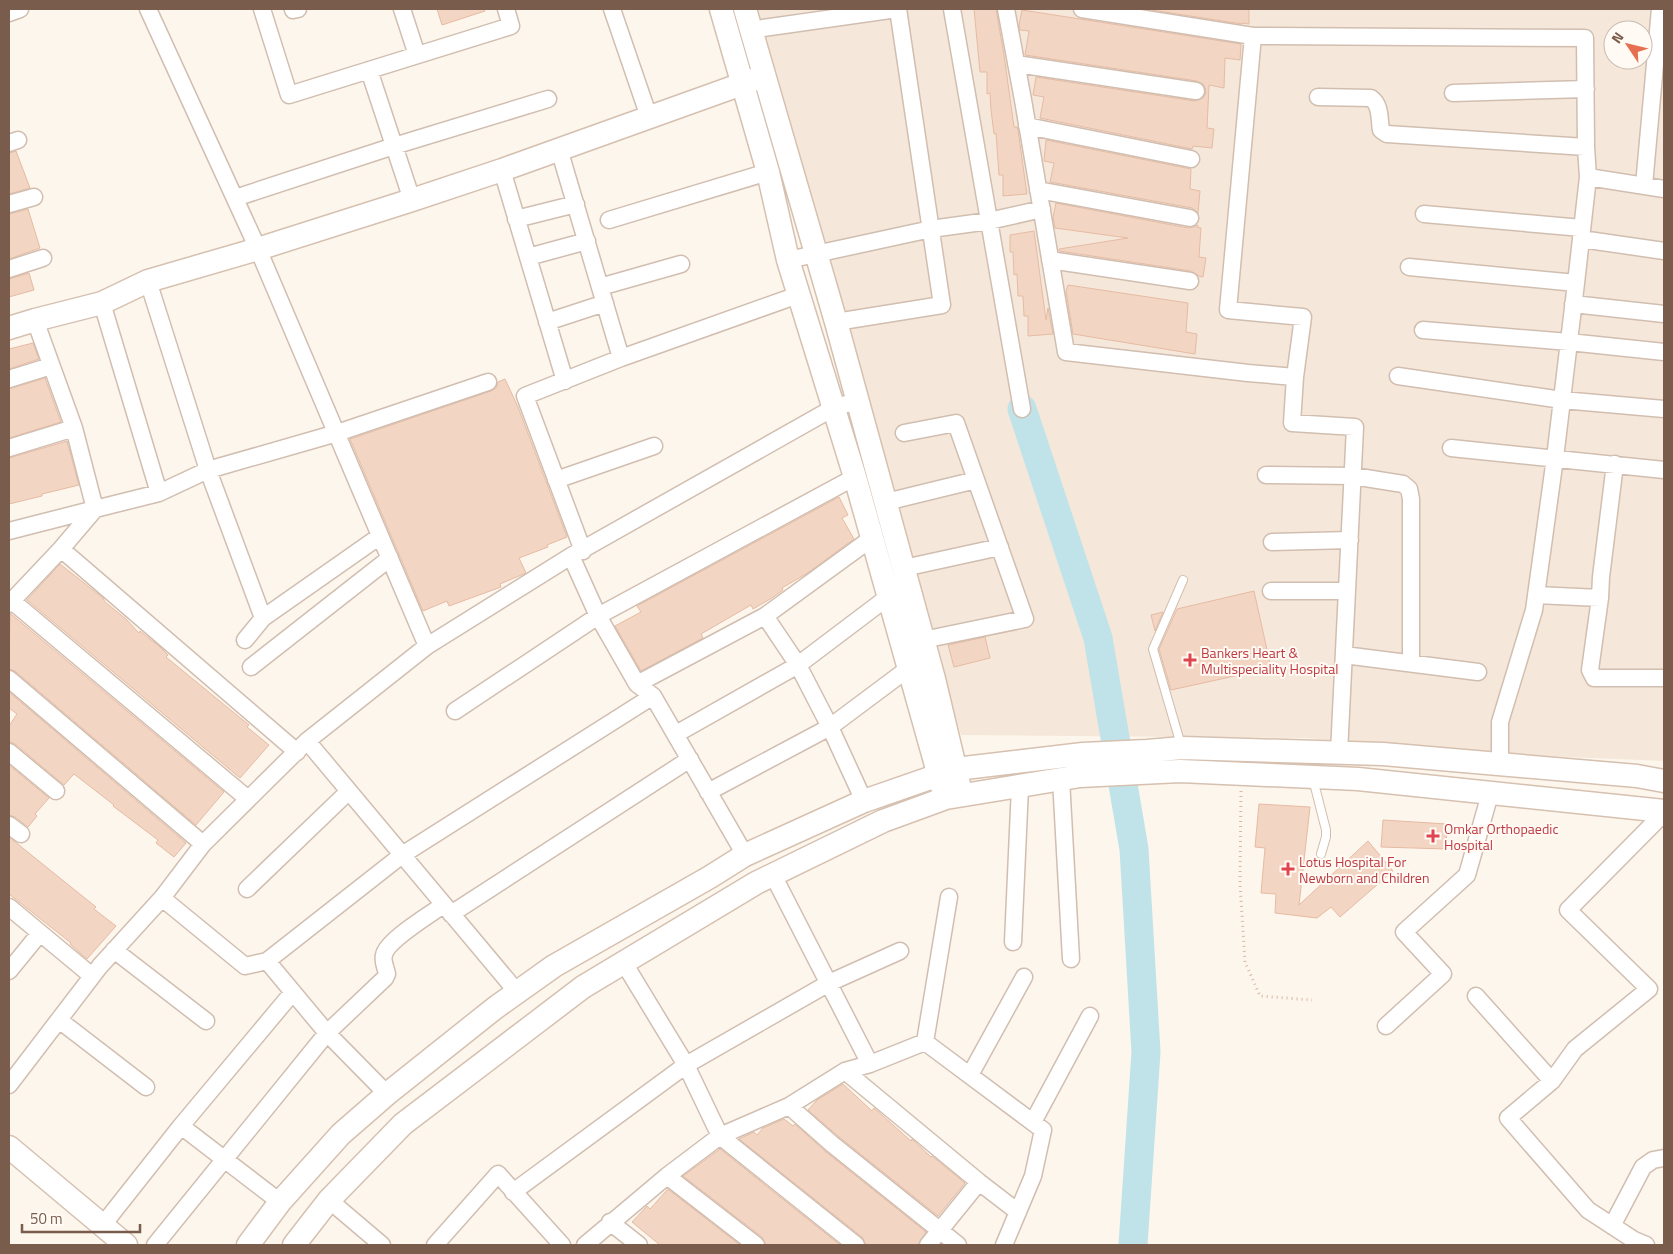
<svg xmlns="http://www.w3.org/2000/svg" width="1673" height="1254" font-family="'Titillium Web',sans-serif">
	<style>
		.residential { fill: #f5e8da; fill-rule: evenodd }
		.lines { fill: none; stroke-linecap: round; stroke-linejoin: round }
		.river { stroke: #bfe3e8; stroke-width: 29 }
		.building { fill: #f3d5c3; stroke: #e6bba3 }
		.lane-casing { stroke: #d1beb0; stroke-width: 10 }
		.street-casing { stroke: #d1beb0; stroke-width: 19 }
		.secondary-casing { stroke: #d6c0b0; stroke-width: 25 }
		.path { stroke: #d9b8a5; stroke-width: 3; stroke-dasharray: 1 4; stroke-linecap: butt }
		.lane { stroke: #fff; stroke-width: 8 }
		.street { stroke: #fff; stroke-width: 16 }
		.secondary { stroke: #fff; stroke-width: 22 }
		.health-dot { fill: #e0444e; stroke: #fffaf3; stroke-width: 2 }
		.labels { text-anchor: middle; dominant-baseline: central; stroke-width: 4; stroke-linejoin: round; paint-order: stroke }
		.health-label { font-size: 14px; fill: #be3a42; stroke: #fffaf3; text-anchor: start }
	</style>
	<rect width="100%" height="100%" fill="#fdf6ec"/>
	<path class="residential" d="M752 9H1664V761L1441 752 1307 738 961 735ZM1613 30H1643V60H1613Z"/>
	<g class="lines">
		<path class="river" d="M1022 409 1098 638 1134 849 1146 1052 1133 1245"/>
	</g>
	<path class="building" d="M437 9H484L485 11 442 25Z
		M974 9H996L1004 55 1014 127H1017L1018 130 1027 194 1003 196V175H999L996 133 994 134 991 110 990 93 987 94V72H980Z
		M1145 9H1249V24L1242 23V24Z
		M1022 10 1241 44 1240 60 1225 58 1224 88 1209 85 1207 128 1214 129 1212 148 1193 146 1192 149 1040 118 1044 97 1033 95 1036 77 1195 101 1203 98 1206 93 1205 88 1203 84 1197 81 1025 55 1029 31 1020 30 1019 25Z
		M1046 140 1191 169 1190 189 1200 191 1198 213 1192 208 1050 182 1054 163 1044 161Z
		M16 151 30 188 9 194V153Z
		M1056 203 1188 228 1194 227 1198 225 1197 227 1201 228 1199 257 1206 258 1203 277 1199 276 1191 271 1059 251V249L1128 238 1055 228 1053 217Z
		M28 209 40 248 9 259V214Z
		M1034 231 1046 320 1048 308 1053 334 1028 336V316H1024L1023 296H1018L1017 274 1014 275 1013 252H1010V235Z
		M29 273 34 290 9 297V279Z
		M1068 285 1188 303 1186 332 1197 334 1195 354 1073 334 1066 291Z
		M33 343 39 359 9 369V349Z
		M45 378 61 422 9 438V389Z
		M505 379 518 407 567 537 547 545 548 547 519 558 526 573 500 584 501 587 449 606 447 601 423 611 350 439 491 391 496 388 498 382Z
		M67 441 79 485 42 494V496L9 504V458Z
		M839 497 848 515 842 518 854 539 806 574 782 588 783 590 772 598 753 609 751 605 701 634 703 638 641 671 615 626 641 612 637 606Z
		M60 564 103 598 105 602 126 619 139 633 140 631 160 647 168 655 166 657 249 725 247 727 269 745 240 778 27 600Z
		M1254 591 1271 668 1171 690 1159 649 1177 609Z
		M1163 612 1155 631 1151 615Z
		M10 614H11L224 792 196 825 15 671 9 669Z
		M985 637 990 658 954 667 948 645Z
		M9 692 186 843 174 857 156 843 158 840 113 806 114 805 74 774 64 785 15 744 9 742V726L17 714 9 708Z
		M9 765 49 798 35 814 37 816 28 827 15 817 9 815Z
		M1259 804 1310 807 1299 905 1368 841 1393 871 1340 917 1331 907 1317 918 1275 913 1276 894 1261 893 1265 848 1255 847Z
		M1383 820 1447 824 1446 849 1381 847Z
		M9 837 96 907 94 909 116 926 87 959 70 944 71 943 9 894Z
		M843 1084 872 1111 874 1108 911 1141 912 1139 931 1157 932 1156 965 1183 938 1216 838 1136 808 1110 817 1100Z
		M784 1119 793 1126 795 1124 826 1152 926 1232 918 1245H866L862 1237 739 1139 754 1132 757 1135 763 1128Z
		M720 1149 840 1245H766L762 1237 683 1176Z
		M667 1190H669L740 1245H660L632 1222 647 1206 650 1209Z"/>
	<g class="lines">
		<g class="lane-casing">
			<path id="lane" d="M1181 745 1153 649 1183 580
				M1313 779 1326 830V837L1321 854"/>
		</g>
		<g class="street-casing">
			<path id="street" d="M148 9 258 249 427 646
				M262 9 289 95 511 26 506 9
				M402 9 417 55
				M612 9 649 117
				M952 9 1022 409
				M1006 9 1023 100 1066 352 1248 373 1295 377 1292 423 1355 427 1339 753
				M1082 9 1253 36 1228 310 1303 317 1295 377
				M293 10 298 9
				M9 13 20 9
				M763 28 897 9
				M1253 36 1585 38 1586 147 1588 177 1576 283 1555 458 1534 610 1500 722V765
				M1016 64 1196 91
				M369 70 412 200
				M1453 93 1586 89
				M1318 97 1371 98C1381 105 1379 119 1381 130L1387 134 1586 147
				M1027 126 1191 159
				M9 143 18 140
				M559 149 621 358
				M502 170 565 381
				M1588 177 1664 189
				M1644 185 1660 9
				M1038 190 1190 218
				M235 198 394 146 548 99
				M9 204 34 197
				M1424 214 1582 228
				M516 219 576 204
				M609 220 768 172
				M1581 239 1664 251
				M528 257 587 241
				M788 260 931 229 989 221 1042 209
				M1050 260 1190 281
				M1409 267 1576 283
				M9 269 43 258
				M148 281 208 470 263 618
				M600 287 681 264
				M102 303 159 493
				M1573 304 1664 314
				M547 322 605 303
				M836 322 942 305 898 9
				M1423 330 1569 342 1664 352
				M1398 376 1562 400 1664 409
				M9 379 51 366
				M904 433 956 423 1025 619 923 640
				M9 448 74 428
				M1451 448 1664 470
				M1266 475 1353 476 1403 484 1409 489 1411 499V663
				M556 480 654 446
				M886 502 976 480
				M9 531 95 509 74 428 35 320
				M1272 542 1350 540
				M61 549 297 752
				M583 551 525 396 621 358 798 295
				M571 556 598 616 637 684 653 696 745 855
				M904 568 1000 547
				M1271 591H1347
				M1536 595 1600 598 1601 577 1615 464
				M1600 598 1590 670 1594 678H1664
				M12 601 248 799
				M9 604 61 549 95 509 159 493 208 470 337 433 488 382
				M765 616 798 665 830 727 864 801
				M245 640 263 618 380 536
				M1344 655 1478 672
				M251 667 390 558
				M9 679 203 844
				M637 684 765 616 872 538
				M455 711 598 616 855 477
				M676 734 798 665 888 597
				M307 741 517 992
				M9 752 56 791
				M1061 779 1071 959
				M708 792 830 727 909 668
				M9 825 21 834
				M773 875 870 1064
				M247 889 349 791
				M162 898 245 966 267 961 402 855 653 696
				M9 907 92 976
				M451 914 690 759
				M1013 942 1020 787
				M114 950 206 1021
				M267 961 327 1033 387 1094
				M624 963 686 1065 720 1136 856 1245
				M9 971 40 933
				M1476 996 1552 1081
				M59 1020 146 1087
				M1386 1026 1443 974 1404 932 1467 875 1490 794
				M925 1042 949 897
				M845 1071 979 1182 1018 1212
				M970 1075 1024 977
				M9 1085 100 966 162 898 203 844 307 741 427 646 571 556 835 407 858 401
				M789 1106 832 1144 958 1245
				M1033 1122 1090 1016
				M181 1126 280 1202
				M667 1176 756 1245
				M513 1192 686 1065 829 983 900 951
				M329 1200 382 1245
				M610 1222 639 1245
				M102 1226 181 1126 293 992
				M1612 1226 1643 1167 1653 1160 1664 1158
				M155 1245 327 1033 385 978 387 974C386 968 382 961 384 955 387 940 430 915 443 905
				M435 1245 498 1174 562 1245
				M585 1245 667 1176 720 1136 789 1106 845 1071 870 1064 925 1042 1043 1130 1033 1176 1004 1245
				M928 1245 979 1182
				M1646 1245 1634 1240 1588 1210 1508 1118 1552 1081 1575 1049 1649 989 1568 910 1664 813"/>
		</g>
		<g class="secondary-casing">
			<path id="secondary" d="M721 9 768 172 788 260 855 477 943 790
				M745 9 836 322 934 679 959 784
				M9 328 35 320 102 303 148 281 258 249 412 200 502 170 756 79
				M9 1147 126 1245
				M248 1245 280 1202 341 1134 387 1094 495 1008 554 966 710 877 745 855 864 801 956 769 1083 754 1147 751 1182 748 1383 754 1637 776 1664 781
				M294 1245 329 1200 403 1124 583 987 756 883 883 821 946 798 1080 776 1180 771 1358 779 1664 811"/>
		</g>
		<path class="path" d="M1241 791 1240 883 1245 962 1260 996 1312 1000"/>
		<use href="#lane" class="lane"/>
		<use href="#street" class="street"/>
		<use href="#secondary" class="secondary"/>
	</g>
	<g class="health-dot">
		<path d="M1187.5 652.5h5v5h5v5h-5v5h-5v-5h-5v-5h5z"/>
		<path d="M1430.5 828.5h5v5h5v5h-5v5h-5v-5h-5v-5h5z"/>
		<path d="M1285.5 861.5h5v5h5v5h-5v5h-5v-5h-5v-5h5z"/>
	</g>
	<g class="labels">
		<g class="health-label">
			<text x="1201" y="652">Bankers Heart &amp;<tspan x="1201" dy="16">Multispeciality Hospital</tspan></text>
			<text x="1444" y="828">Omkar Orthopaedic<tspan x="1444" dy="16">Hospital</tspan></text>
			<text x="1299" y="861">Lotus Hospital For<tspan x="1299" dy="16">Newborn and Children</tspan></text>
		</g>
	</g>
	<rect width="1673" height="1254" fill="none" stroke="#7a5c4d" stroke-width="20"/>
	<g transform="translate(1628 45) rotate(305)"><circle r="24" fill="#fffaf3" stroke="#cabbb1"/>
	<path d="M0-4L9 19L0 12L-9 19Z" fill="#e76f51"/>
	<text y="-8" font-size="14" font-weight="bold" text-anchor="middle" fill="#7a5c4d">N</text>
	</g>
	<path d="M22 1224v8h118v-8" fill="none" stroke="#7a5c4d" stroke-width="2.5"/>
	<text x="30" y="1224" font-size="15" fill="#7a5c4d" stroke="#fffaf3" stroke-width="4" paint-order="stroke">50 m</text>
</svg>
